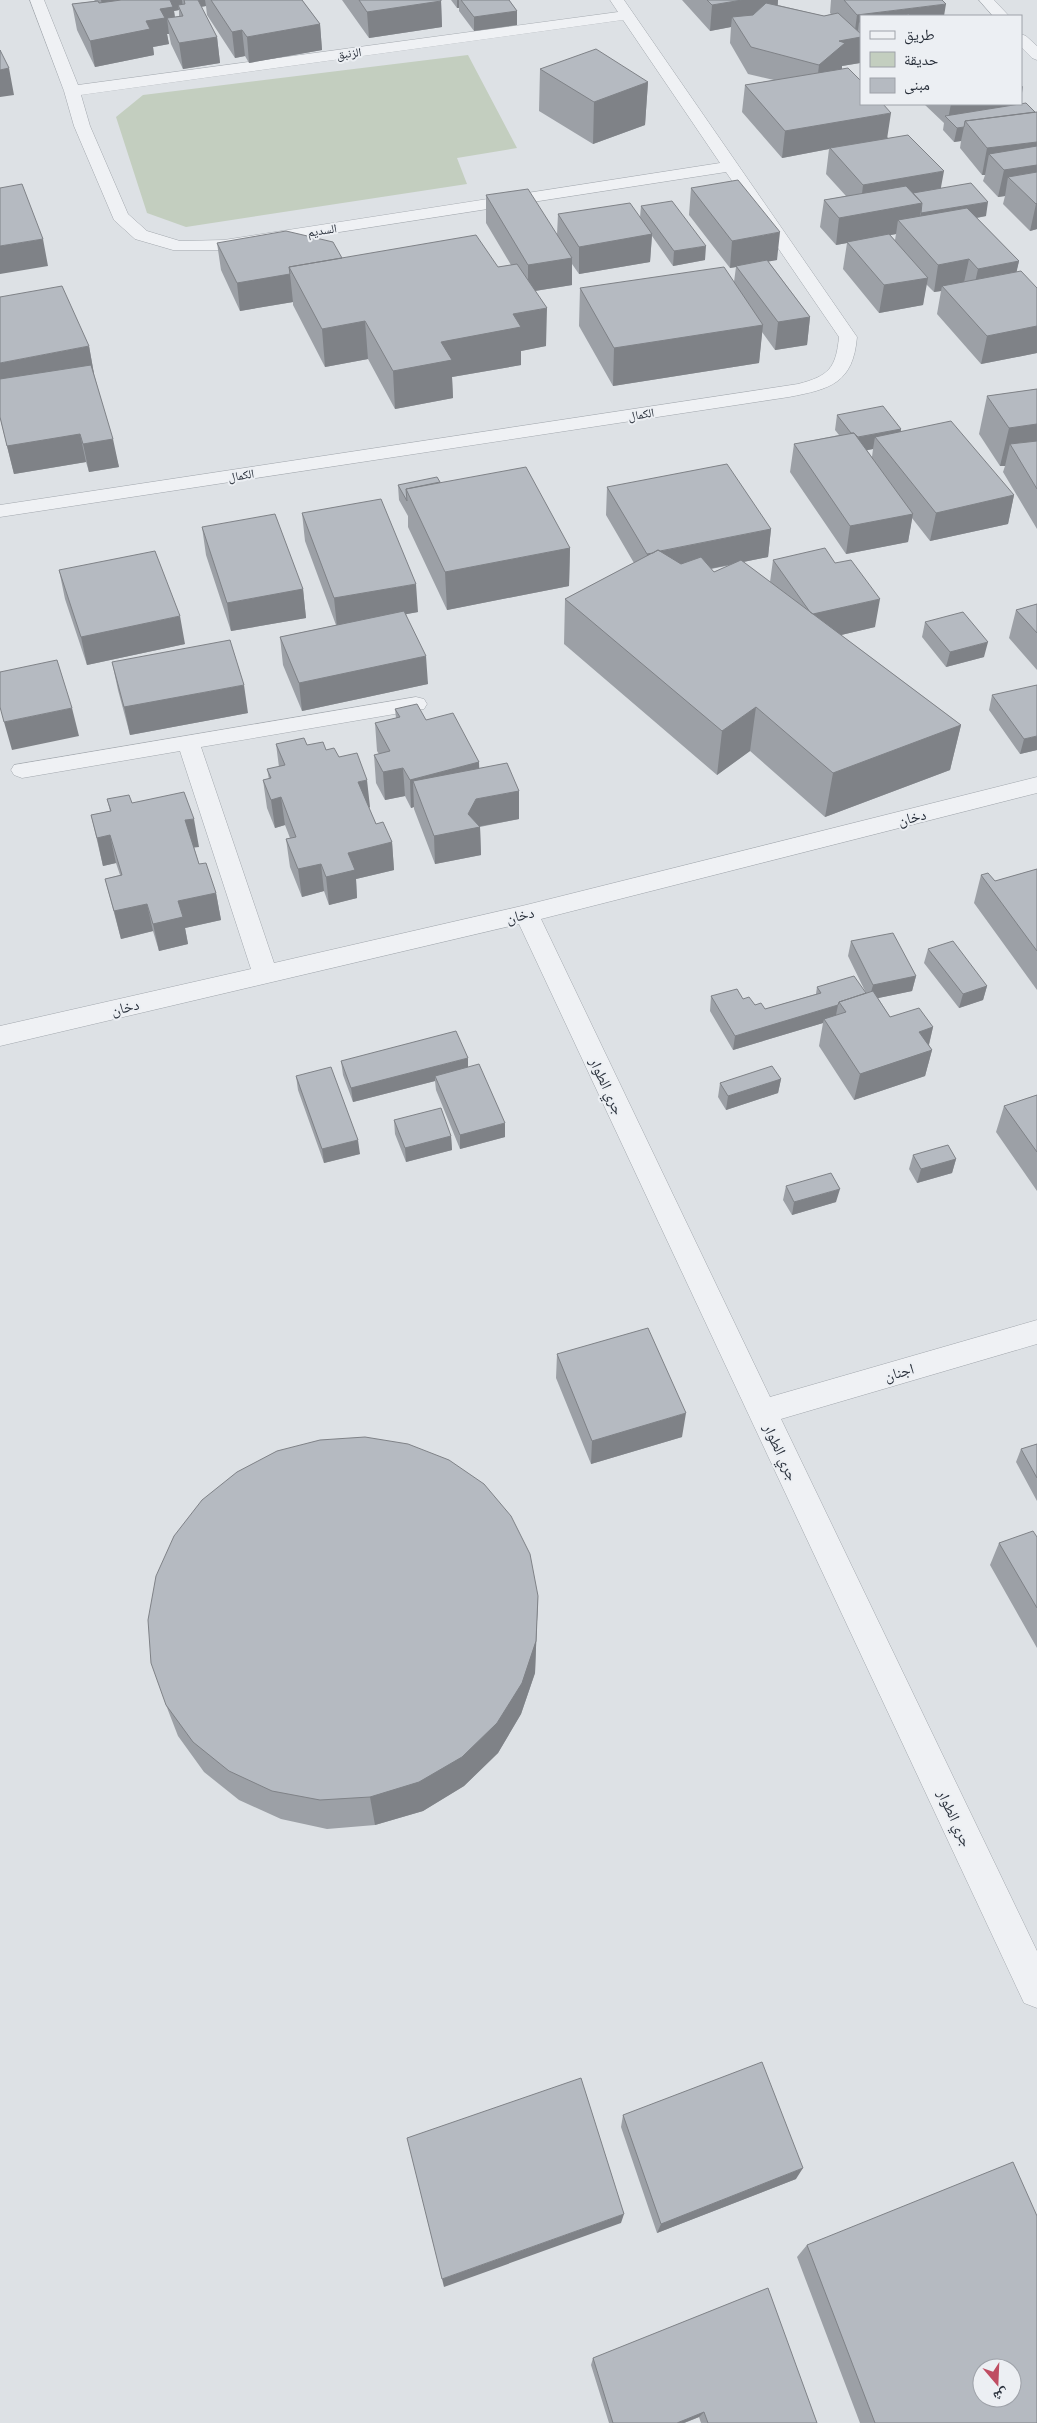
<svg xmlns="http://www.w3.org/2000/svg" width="1037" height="2423" font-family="'IBM Plex Sans','Noto Naskh Arabic',sans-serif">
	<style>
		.green { fill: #c3cebf }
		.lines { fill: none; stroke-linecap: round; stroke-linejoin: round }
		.minor-casing { stroke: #a3a8ae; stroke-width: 1 }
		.minor { fill: #eff1f4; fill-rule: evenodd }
		.wall { fill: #9ca0a6; fill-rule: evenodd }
		.shaded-wall { fill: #7f8287 }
		.building { fill: #b5bac1; stroke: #7f8287; fill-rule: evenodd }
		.labels { text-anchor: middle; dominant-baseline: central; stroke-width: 4; stroke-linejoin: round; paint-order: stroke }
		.far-street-label { font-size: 12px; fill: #282f3a; stroke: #eceff3 }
		.street-label { font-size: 15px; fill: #282f3a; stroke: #eceff3 }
	</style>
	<rect width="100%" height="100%" fill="#dde1e5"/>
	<path class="green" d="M468 55 517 148 457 158 467 184 186 227 147 213 116 117 143 95Z"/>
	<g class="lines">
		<g class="minor-casing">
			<path id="minor" d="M30 0H44L78 85 618 12 610 0H624L857 337C853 383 831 389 789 397L0 517V505L798 384C829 376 836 368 839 337L726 172 224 250H173L135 239 114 220 74 126 64 91ZM623 20 720 163 224 240 180 241 147 231 128 214 90 126 81 95Z
				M979 0H994L1009 16H993Z
				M1021 34 1026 36 1037 46V60L1032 58 1021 47Z
				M416 697 424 699 427 704 424 709 201 747 274 963 526 905 1037 777V793L541 919 770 1397 1037 1320V1344L781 1419 1037 1951V2008L1024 2003 519 924 0 1046V1026L251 969 180 751 22 778 14 775 11 770 14 765Z"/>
		</g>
		<use href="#minor" class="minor"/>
	</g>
	<path class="wall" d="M94 0H302L320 24 322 50 249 63 245 56 235 58 207 15 206 6 201 7 217 37 220 63 183 69 171 44 169 34H167L169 44 153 47 154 55 95 67 77 30 72 4 95 1ZM179 10V16L175 17 174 11Z
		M342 0H441L442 27 369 38Z
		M451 0H511H509L517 11V25L474 31 459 11V8H457Z
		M682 0H778V5L824 16 831 14 830 13 831 0H942L861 16 860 63 842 66 841 70 888 138 941 188 986 216 977 218 1019 261 1016 272 1037 288V353L981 364 937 314 941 291 934 292 926 284 923 305 879 313 843 269 847 243 836 245 820 227 824 200 846 196 826 174 829 149 782 158 742 112 745 85 774 80 748 74 730 43 731 27 710 31ZM896 234 895 240 890 235Z
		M540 69 648 82 645 125 593 144 539 111Z
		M924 104H1020L1035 112H1037V229L1030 231 1003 204 1005 196 998 197 983 181 985 175H982L960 148 961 141 954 142 943 130 944 123Z
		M691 188 777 260 768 261 810 317 807 345 775 350 762 332 759 363 613 386 579 326 580 288 734 282 736 267 730 268 689 215Z
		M486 195 557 235 558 214 640 218 641 206 705 260 673 266 652 236 650 262 579 274 572 264V285L535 291 546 346 521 351V365L452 377 453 398 395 409 368 359 325 367 293 305V302L240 311 221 270 217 243 342 258 498 267 511 265 486 223Z
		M89 346 94 374 119 467 89 472 86 462 14 474 0 418Z
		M1037 389V529L1003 472 1005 466H1000L979 434 987 396Z
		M837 415 901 429V432L1014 495 1008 524 930 541 912 518 908 542 846 554 790 472 794 444 839 435 835 430ZM873 449 872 457 867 450Z
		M440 482 570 548 569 586 447 610 408 527V516L399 500 398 485Z
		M607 487 771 529 768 557 743 562 770 582 773 560 875 627 841 635 961 725 950 770 825 817 750 751 717 775 564 644 565 599 634 563 606 515ZM731 565 714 572 711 569Z
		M302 513 418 612 406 614 428 684 302 711 283 665 280 637 336 625 305 541Z
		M202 527 303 589 306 618 231 631 206 555Z
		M59 570 185 644 87 665 65 599Z
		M1037 604V670L1009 638 1016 610Z
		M925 622 984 657 946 667 922 637Z
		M112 662 248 713 130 735 118 690Z
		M992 695 1037 750 1020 754 989 710Z
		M395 709 426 720 479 762V769L519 791V819L480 827 481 855 435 864 414 809V807L411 808 405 796 385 800 376 783 374 755 379 754 377 751 375 723 396 718Z
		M276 744 307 745 326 750 339 757 370 807 369 808 376 824 392 842 394 870 356 879 357 898 329 905 324 891 302 897 290 867 286 839 290 838 285 825 275 828 267 808 263 780 269 779 267 769 279 767Z
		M107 799 132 803 199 847H194L199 864 216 893 221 920 185 928 188 944 159 951 153 931 121 939 105 879 120 875 116 863 103 866 91 815 110 811Z
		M1037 869V990L974 903 981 875 995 881Z
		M851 941 916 976 912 991 878 998 890 1017 933 1027 929 1045 932 1050 925 1076 854 1100 819 1046 823 1023 733 1050 710 1011 711 996 743 999 765 1009 816 994 817 987 866 993 848 956Z
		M928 949 987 986 983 1000 959 1008 924 963Z
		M341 1061 468 1067 505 1137 460 1149 436 1090 435 1081 353 1102 343 1075Z
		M296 1076 360 1154 324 1163 298 1090Z
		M781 1079 778 1093 726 1110 718 1097 720 1083Z
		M1037 1095V1191L996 1132 1004 1106Z
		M394 1120 451 1136 452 1150 406 1162 395 1134Z
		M913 1155 956 1159 952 1173 917 1183 909 1169Z
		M786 1186 836 1202 792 1215 783 1200Z
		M557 1354 682 1437 591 1464 556 1378Z
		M1037 1444V1501L1016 1462 1021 1449Z
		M1037 1537V1648L990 1565 999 1543Z
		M538 1596 535 1673 521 1714 498 1753 464 1786 423 1811 375 1825 327 1829 281 1819 239 1800 204 1772 178 1736 166 1705Z
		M623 2115 796 2179 657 2233 621 2127Z
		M807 2245 1037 2423H860L797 2257Z
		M593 2358 817 2423H701L699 2417 684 2423H609L591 2365Z"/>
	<path class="shaded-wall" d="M101 0H182L183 10 178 5 179 10 174 11 177 33 167 18 169 34H167L169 44 153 47 154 55 95 67 90 41 105 21Z
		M184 0H205L206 6 186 9 185 4Z
		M457 0H459V8H457Z
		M742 0H778L776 20 732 17 731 27 710 31 712 5Z
		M441 1 442 27 369 38 367 12Z
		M946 4 944 16H861V24L859 22 857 38 861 37 860 63 842 66V69L816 91 819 65 839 41 854 38 857 15Z
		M517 11V25L474 31V17Z
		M320 24 322 50 249 63 247 37Z
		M242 30 245 56 235 58 232 32Z
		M217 37 220 63 183 69 179 43Z
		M9 68 14 95 0 97V70Z
		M648 82 645 125 593 144 594 102Z
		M1023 86 1021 100V87Z
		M951 104H1020L948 119Z
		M891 113 887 139 830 148 829 149 782 158 785 131Z
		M964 127 961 141 954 142 957 128Z
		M1037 142V191L1008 177 1005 196 998 197 1004 170 989 154 985 175H982L987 148Z
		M944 171 939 198 860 212 863 185Z
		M988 202 986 216 918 228 921 213Z
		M922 203 918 230 898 220 896 234 848 243 847 242V243L836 245 839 218Z
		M1037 203V229L1030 231 1036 204Z
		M780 232 777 260 737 267 736 266V267L730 268 732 241Z
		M652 234 650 262 579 274V247Z
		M43 239 48 266 0 274V246Z
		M706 246 705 260 673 266 674 251Z
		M572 258V285L528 292V265Z
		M969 259 963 287 942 286 941 291 934 292 938 265Z
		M1019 261 1013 288 972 296 978 269Z
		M290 274 293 302 240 311 237 283Z
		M928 278 923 305 879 313 884 285Z
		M547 308 546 346 521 351V365L452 377 453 398 395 409 393 371 441 342 513 314Z
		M810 317 807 345 775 350 778 322Z
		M365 321 368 359 325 367 322 329Z
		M763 325 759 363 613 386 614 348Z
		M1037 326V353L981 364 987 336Z
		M89 346 94 374 0 392V363Z
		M1037 424V461L1010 444 1005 466H1000L1009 428Z
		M901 429 898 444 875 437 873 449 852 453 855 438Z
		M80 434 86 462 14 474 7 446Z
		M113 439 119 467 89 472 83 444Z
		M1014 495 1008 524 930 541 936 513Z
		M913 514 908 542 846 554 850 526Z
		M771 529 768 557 645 582 647 554Z
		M570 548 569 586 447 610 445 572Z
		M416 584 418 612 337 627 334 598Z
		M303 589 306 618 231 631 227 603Z
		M880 599 875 627 807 643 812 614Z
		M180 616 185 644 87 665 81 637Z
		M988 642 984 657 946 667 950 652Z
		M426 656 428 684 302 711 299 683Z
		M244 685 248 713 130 735 124 707Z
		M756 707 750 751 717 775 722 731Z
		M72 708 79 736 12 750 4 722Z
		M961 725 950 770 825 817 833 773Z
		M1037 736V750L1020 754 1024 739Z
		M479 762 480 790 413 781 414 807 411 808 410 780Z
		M403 768 405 796 385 800 383 772Z
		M367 780 370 807 361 810 358 782Z
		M519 791V819L476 827H480L481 855 435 864 434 836 468 814 476 799Z
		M281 797 285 825 275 828 271 800Z
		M194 819 199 847 190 848 185 820Z
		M110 835 116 863 103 866 97 838Z
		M392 842 394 870 356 879 357 898 329 905 326 877 348 853Z
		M321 864 324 891 302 897 298 869Z
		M216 893 221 920 185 928 188 944 159 951 153 924 178 901Z
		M147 904 153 931 121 939 114 911Z
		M916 976 912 991 869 1000 873 985Z
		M987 986 983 1000 959 1008 963 994Z
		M838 1005 835 1020 824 1019 823 1023 733 1050 735 1036Z
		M933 1027 927 1052 932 1050 925 1076 854 1100 860 1074 919 1032Z
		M468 1058V1072L435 1076V1081L353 1102 351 1088Z
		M781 1079 778 1093 726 1110 728 1096Z
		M505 1123V1137L460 1149V1135Z
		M451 1136 452 1150 406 1162 405 1148Z
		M358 1140 360 1154 324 1163 322 1149Z
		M956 1159 952 1173 917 1183 921 1169Z
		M840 1189 836 1202 792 1215 794 1202Z
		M686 1413 682 1437 591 1464 592 1441Z
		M538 1596 535 1673 521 1714 498 1753 464 1786 423 1811 375 1825 370 1797Z
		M803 2168 796 2179 657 2233 661 2224Z
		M624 2214 621 2223 444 2287 442 2279Z
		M704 2412 699 2417 684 2423H677Z"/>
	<path class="building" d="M121 0H170L173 7 160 9 165 18 146 21 150 29 90 41 72 4 98 1 99 3Z
		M184 0H198L217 37 179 43 167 18 183 16 178 5 185 4Z
		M211 0H302L320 24 247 37 242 30 232 32Z
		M359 0H441V1L367 12Z
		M461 0H509L517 11 474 17Z
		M707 0H742L712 5Z
		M844 0H942L946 4 857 15Z
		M766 3 824 16 838 13 861 34V37L839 41 845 43 819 65 751 47 732 17 753 15Z
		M909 14 911 16H897Z
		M596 49 648 82 594 102 540 69Z
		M0 50 9 68 0 70Z
		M848 68 861 81V104H883L891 113 785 131 745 85Z
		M1026 103 1035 112 965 121 964 127 957 128 945 116Z
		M1037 112V142L987 148 965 121Z
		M908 135 944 171 863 185 830 148Z
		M1037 146V165L1004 170 989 154Z
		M1037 172V203L1036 204 1008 177Z
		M738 180 780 232 732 241 691 188Z
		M971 183 988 202 921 213 922 203 913 193Z
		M22 184 43 239 0 246V188Z
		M906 186 922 203 839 218 824 200Z
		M528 189 572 258 528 265 486 195Z
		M672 201 706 246 674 251 641 206Z
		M630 203 652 234 579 247 558 214Z
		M967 208 1019 261 978 269 969 259 938 265 898 220Z
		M286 231 333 242 342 258 289 267 290 274 237 283 217 243Z
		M889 234 928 278 884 285 847 242Z
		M476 235 498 267 517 264 547 308 513 314 521 327 441 342 452 360 393 371 365 321 322 329 289 267Z
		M767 260 810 317 778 322 736 266Z
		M724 267 763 325 614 348 580 288Z
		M1021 271 1037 288V326L987 336 942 286Z
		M62 286 89 346 0 363V297Z
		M91 365 113 439 83 444 80 434 7 446 0 417V379Z
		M1037 389V424L1009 428 987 396Z
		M883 406 901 429 858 437 854 433H851L837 415Z
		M951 421 1014 495 936 513 875 437Z
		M854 433 913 514 850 526 794 444Z
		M1037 441V489L1010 444Z
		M727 464 771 529 660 551 658 550 653 553 647 554 607 487Z
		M526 467 570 548 445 572 406 489Z
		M437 477 440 482 406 489 407 501 398 485Z
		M381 499 416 584 334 598 302 513Z
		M275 514 303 589 227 603 202 527Z
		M825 548 835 563 851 560 880 599 813 614 810 612 773 560Z
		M658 550 681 564 701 557 714 572 741 560 961 725 833 773 756 707 722 731 565 599Z
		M155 551 180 616 81 637 59 570Z
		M1037 604V633L1016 610Z
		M404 611 426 656 299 683 280 637Z
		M963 612 988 642 950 652 925 622Z
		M230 640 244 685 124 707 112 662Z
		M57 660 72 708 4 722 0 707V672Z
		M1037 685V736L1024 739 992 695Z
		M417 704 426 720 453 713 479 762 410 780 403 768 383 772 374 755 390 751 375 723 400 717 395 709Z
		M304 738 307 745 323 742 326 750 334 748 339 757 357 753 367 780 358 782 376 824 383 822 392 842 348 853 355 870 326 877 321 864 298 869 286 839 296 837 281 797 271 800 263 780 271 778 267 769 285 765 276 744Z
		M507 763 519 791 476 799 468 814 480 827 434 836 413 781Z
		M184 792 194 819 185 820 199 864 206 863 216 893 178 901 183 917 153 924 147 904 114 911 105 879 122 875 110 835 97 838 91 815 111 811 107 799 129 795 132 803Z
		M1037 869V951L981 875 988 873 995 881Z
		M893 933 916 976 873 985 851 941Z
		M953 941 987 986 963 994 928 949Z
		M854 976 866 993 839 1002 838 1005 735 1036 711 996 737 989 743 999 749 997 755 1005 761 1003 765 1009 821 993 817 987Z
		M873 991 890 1017 919 1008 933 1027 919 1032 932 1050 860 1074 824 1019 846 1012 839 1002Z
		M456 1031 468 1058 351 1088 341 1061Z
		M479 1064 505 1123 460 1135 435 1076Z
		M772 1066 781 1079 728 1096 720 1083Z
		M331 1067 358 1140 322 1149 296 1076Z
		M1037 1095V1152L1004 1106Z
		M441 1108 451 1136 405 1148 394 1120Z
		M948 1145 956 1159 921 1169 913 1155Z
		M831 1173 840 1189 794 1202 786 1186Z
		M648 1328 686 1413 592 1441 557 1354Z
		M365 1437 408 1444 449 1460 484 1484 511 1516 530 1554 538 1596 536 1641 522 1683 497 1723 462 1757 419 1782 370 1797 320 1800 272 1791 229 1771 193 1742 166 1705 151 1663 148 1620 156 1576 174 1536 202 1500 237 1472 277 1451 320 1440Z
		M1037 1444V1478L1021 1449Z
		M1033 1531 1037 1537V1608L999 1543Z
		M762 2062 803 2168 661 2224 623 2115Z
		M581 2078 624 2214 442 2279 407 2138Z
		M1013 2162 1037 2216V2423H875L807 2245ZM982 2368H1012V2398H982Z
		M768 2288 817 2423H708L704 2412 677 2423H613L593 2358Z"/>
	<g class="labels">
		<g class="far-street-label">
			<text transform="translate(349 53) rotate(-8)">الزنبق</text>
			<text transform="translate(322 230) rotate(-9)">السديم</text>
			<text transform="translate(641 414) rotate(-9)">الكمال</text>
			<text transform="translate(241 475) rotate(-9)">الكمال</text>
		</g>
		<g class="street-label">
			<text transform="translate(912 817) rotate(-14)">دخان</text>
			<text transform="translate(520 915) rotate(-13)">دخان</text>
			<text transform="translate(125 1007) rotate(-13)">دخان</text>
			<text transform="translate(607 1086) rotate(65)">جري الطوار</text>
			<text transform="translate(899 1372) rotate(-16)">اجنان</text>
			<text transform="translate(781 1452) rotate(65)">جري الطوار</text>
			<text transform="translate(955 1818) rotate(65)">جري الطوار</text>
		</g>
	</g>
	<rect x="860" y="15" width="162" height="90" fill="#eceff3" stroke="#9ea2a9"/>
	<rect x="870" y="31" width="25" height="8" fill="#eff1f4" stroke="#9ea2a9"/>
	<text x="904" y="40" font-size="15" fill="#282f3a">طريق</text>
	<rect x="870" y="52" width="25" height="15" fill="#c3cebf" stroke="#9ea2a9"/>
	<text x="904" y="65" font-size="15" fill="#282f3a">حديقة</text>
	<rect x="870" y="78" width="25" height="15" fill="#b5bac1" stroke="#9ea2a9"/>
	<text x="904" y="90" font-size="15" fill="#282f3a">مبنى</text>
	<g transform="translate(997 2383) rotate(161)"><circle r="24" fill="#eceff3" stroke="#9ea2a9"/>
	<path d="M0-4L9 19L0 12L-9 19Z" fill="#bf4d62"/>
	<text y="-8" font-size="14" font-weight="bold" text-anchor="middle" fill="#282f3a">ش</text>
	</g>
</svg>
